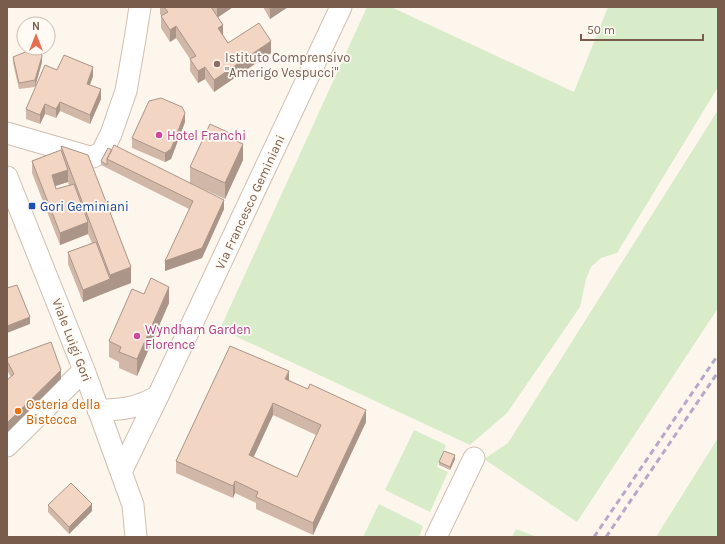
<svg xmlns="http://www.w3.org/2000/svg" width="725" height="544" font-family="Karla,sans-serif">
	<style>
		.green { fill: #d8ecc9 }
		.lines { fill: none; stroke-linecap: round; stroke-linejoin: round }
		.minor-casing { stroke: #d1beb0; stroke-width: 23 }
		.minor { stroke: #fff; stroke-width: 21 }
		.rail { stroke: #b9a8c9; stroke-width: 3; stroke-dasharray: 6 4; stroke-linecap: butt }
		.wall { fill: #d1b7a8; fill-rule: evenodd }
		.shaded-wall { fill: #aa9588 }
		.building { fill: #f3d5c3; stroke: #aa9588; fill-rule: evenodd }
		.education-dot { fill: #8d6e63; stroke: #fffaf3; stroke-width: 1.5 }
		.hotel-dot { fill: #d1479c; stroke: #fffaf3; stroke-width: 1.5 }
		.transit-dot { fill: #1a4fb4; stroke: #fffaf3; stroke-width: 1.5 }
		.food-dot { fill: #e8710a; stroke: #fffaf3; stroke-width: 1.5 }
		.labels { text-anchor: middle; dominant-baseline: central; stroke-width: 3.5; stroke-linejoin: round; paint-order: stroke }
		.education-label { font-size: 13px; fill: #785e54; stroke: #fffaf3; text-anchor: start }
		.hotel-label { font-size: 13px; fill: #b23c85; stroke: #fffaf3; text-anchor: start }
		.street-label { font-size: 13px; fill: #7a5c4d; stroke: #fffaf3 }
		.transit-label { font-size: 13px; fill: #164399; stroke: #fffaf3; text-anchor: start }
		.food-label { font-size: 13px; fill: #c56008; stroke: #fffaf3; text-anchor: start }
	</style>
	<rect width="100%" height="100%" fill="#fdf6ec"/>
	<path class="green" d="M367 7H391L574 92 608 7H718V87L617 253 601 258 591 267 586 279 580 307 507 413 470 445 220 329Z
		M718 110V308L577 522 484 459 508 443Z
		M414 430 446 445 437 467 448 472 430 512 385 490Z
		M718 438V537H656Z
		M379 504 423 526 419 537H363Z
		M516 529 537 537H512Z"/>
	<g class="lines">
		<g class="minor-casing">
			<path id="minor" d="M7 133 90 157H93L102 152 111 134 126 91 135 39 140 7
				M7 177 84 370 121 472 133 505 136 537
				M98 410C120 410 139 408 158 396
				M7 446 84 370
				M121 472 158 396 341 7
				M436 537 474 458"/>
		</g>
		<use href="#minor" class="minor"/>
		<path class="rail" d="M594 537 718 355
			M606 537 718 372"/>
	</g>
	<path class="wall" d="M160 7H233L218 17 223 35 228 43 271 53 214 92 205 79 198 83 190 71V59L176 38 170 42 161 28V16H162L160 14Z
		M263 7H288L270 19Z
		M13 57 42 62 35 87 19 89 13 63Z
		M57 70 93 76 90 85 101 99 90 124 60 111 56 118 45 114 40 124 26 119V109Z
		M185 122 171 159 165 162 132 148V138Z
		M236 141 243 160 225 199 192 184 224 209 202 258 165 271 189 209 101 165V161L112 150 190 183V167Z
		M61 146 131 283 110 291 83 302 68 264V252L92 243 88 234 60 245 32 173V161L61 150ZM68 182 69 185 56 189 55 186Z
		M144 294 169 303 137 376 119 368V362L109 357V341Z
		M7 358 61 379 11 377 7 370Z
		M289 380 366 422 313 535 256 509V503L235 493 233 498 176 473V461ZM273 415 316 435 297 477 253 458Z
		M455 459 450 470 439 465V462Z
		M48 505 92 511 69 534 48 512Z"/>
	<path class="shaded-wall" d="M217 7H233L217 18Z
		M274 7H288L270 19V9Z
		M223 25V37L218 28Z
		M176 26V38L170 42V30Z
		M53 30V33L49 45V42Z
		M271 41V53L214 92V80Z
		M42 56V62L35 87V80Z
		M93 67V76L87 93V84Z
		M205 67V79L198 83V71Z
		M101 89V99L90 124V115Z
		M60 102V111L56 118V109Z
		M45 104V114L40 124V115Z
		M185 113V122L171 159 165 162V153Z
		M243 144V160L225 199V183Z
		M68 170V182L52 187V175Z
		M224 200V209L202 258 165 271V261Z
		M88 222V234L60 245V233Z
		M131 267V283L110 291 83 302V290L110 279V275Z
		M169 287V303L137 376V359Z
		M30 317V324L7 333V326Z
		M61 370V379L7 433V423Z
		M289 371V383L285 379Z
		M273 403V415L249 467V455Z
		M366 410V422L313 535V523Z
		M455 455V459L450 470V467Z
		M235 481V493L233 498V486Z
		M92 504V511L69 534V527Z"/>
	<path class="building" d="M164 7H211L223 25 218 28 228 43 259 23 271 41 214 80 205 67 198 71 190 59 196 56 176 26 170 30 161 16 168 12Z
		M269 7H274L270 9Z
		M48 28 53 30 49 42 48 41Z
		M35 48H40L42 56 35 80 19 83 13 57Z
		M64 55 93 67 87 84 101 89 90 115 60 102 56 109 45 104 40 115 26 109 45 65 57 70Z
		M161 98 182 107 185 113 171 149 165 153 132 138 149 101Z
		M210 124 236 136 234 140 243 144 225 183 190 167Z
		M114 145 224 200 202 248 165 261 193 201 107 159Z
		M61 146 88 155 131 267 110 275Z
		M108 148 112 150 107 159V165L101 161Z
		M61 150 68 170 52 175 56 189 74 184 88 222 60 233 32 161Z
		M96 242 110 279 83 290 68 252Z
		M151 278 169 287 137 359 119 352 121 347 109 341 132 289 144 294Z
		M17 285 30 317 7 326V288Z
		M51 342 61 370 7 423V380L14 374 7 361V358Z
		M230 346 289 371 285 379 308 389 310 384 366 410 313 523 256 497 258 492 235 481 233 486 176 461ZM273 403 321 425 297 477 249 455Z
		M444 451 455 455 450 467 439 462Z
		M71 483 92 504 69 527 48 505Z"/>
	<circle class="education-dot" cx="217" cy="64" r="4"/>
	<g class="hotel-dot">
		<circle cx="159" cy="135" r="4"/>
		<circle cx="137" cy="336" r="4"/>
	</g>
	<rect class="transit-dot" x="28" y="202" width="8" height="8" rx="2"/>
	<circle class="food-dot" cx="18" cy="411" r="4"/>
	<g class="labels">
		<g class="education-label">
			<text x="225" y="57">Istituto Comprensivo<tspan x="225" dy="15">"Amerigo Vespucci"</tspan></text>
		</g>
		<g class="hotel-label">
			<text x="167" y="135">Hotel Franchi</text>
			<text x="145" y="329">Wyndham Garden<tspan x="145" dy="15">Florence</tspan></text>
		</g>
		<g class="street-label">
			<text transform="translate(250 202) rotate(-65)">Via Francesco Geminiani</text>
			<text transform="translate(72 340) rotate(69)">Viale Luigi Gori</text>
		</g>
		<g class="transit-label">
			<text x="40" y="206">Gori Geminiani</text>
		</g>
		<g class="food-label">
			<text x="26" y="404">Osteria della<tspan x="26" dy="15">Bistecca</tspan></text>
		</g>
	</g>
	<rect width="725" height="544" fill="none" stroke="#7a5c4d" stroke-width="16"/>
	<g transform="translate(36 36)"><circle r="19" fill="#fffaf3" stroke="#cabbb1"/>
	<path d="M0-3L7 15L0 10L-7 15Z" fill="#e76f51"/>
	<text y="-6" font-size="11" font-weight="bold" text-anchor="middle" fill="#7a5c4d">N</text>
	</g>
	<path d="M581 34v6h122v-6" fill="none" stroke="#7a5c4d" stroke-width="2"/>
	<text x="587" y="34" font-size="12" fill="#7a5c4d" stroke="#fffaf3" stroke-width="3" paint-order="stroke">50 m</text>
</svg>
